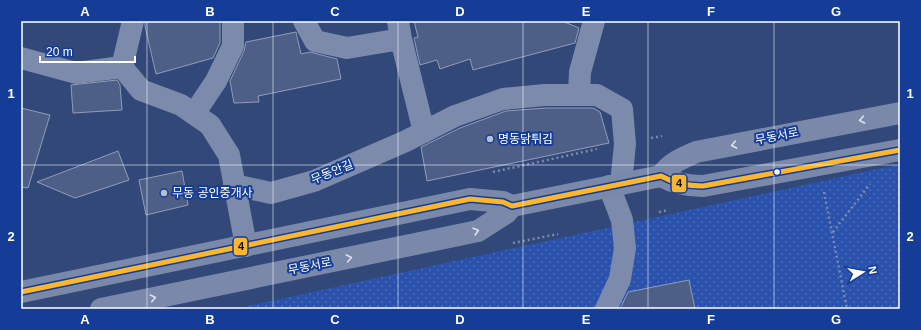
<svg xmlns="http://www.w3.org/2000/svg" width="921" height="330" font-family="Helvetica,'Noto Sans KR',sans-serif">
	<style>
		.garden { fill: url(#garden-dots) }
		.building { fill: #4e5f87; stroke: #909db9 }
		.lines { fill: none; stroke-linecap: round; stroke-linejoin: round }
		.path { stroke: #7c8aab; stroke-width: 2.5; stroke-dasharray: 2 3; stroke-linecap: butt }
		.minor { stroke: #7c8aab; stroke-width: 22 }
		.major { stroke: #7a89a9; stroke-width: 22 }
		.bus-1-casing { stroke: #153c96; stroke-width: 8 }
		.bus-1 { stroke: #fab62d; stroke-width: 5 }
		.oneway { stroke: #dee2ea }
		.grid { fill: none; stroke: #fff; stroke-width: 1; stroke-opacity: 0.55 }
		.poi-dot { fill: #b7bfd0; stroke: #153c96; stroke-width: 1.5 }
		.bus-dot { fill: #fff; stroke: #153c96; stroke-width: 1.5 }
		.labels { text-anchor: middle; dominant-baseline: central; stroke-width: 4; stroke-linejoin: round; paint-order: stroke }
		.street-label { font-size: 12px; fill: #fff; stroke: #153c96 }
		.poi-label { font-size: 12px; fill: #fff; stroke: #153c96; text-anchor: start }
		.line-badge { stroke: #153c96; stroke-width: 1.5 }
		.pale-badge-label { font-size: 11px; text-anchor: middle; font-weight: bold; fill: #111 }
		.neatline { fill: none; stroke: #fff; stroke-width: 1.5 }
		.grid-label { font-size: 13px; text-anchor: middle; font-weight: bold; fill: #fff }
	</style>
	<defs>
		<pattern id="garden-dots" width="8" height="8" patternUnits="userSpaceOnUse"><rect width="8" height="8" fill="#2a52ac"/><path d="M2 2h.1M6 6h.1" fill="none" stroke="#4a6cb8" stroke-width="1.8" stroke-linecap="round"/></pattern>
	</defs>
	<rect width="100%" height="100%" fill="#324879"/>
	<path class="garden" d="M900 164V309H234L873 170Z"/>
	<path class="building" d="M145 21H220V43L213 58 156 74 145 26Z
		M414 21H562L579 28 575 43 473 70 470 59 440 69 437 60 420 65 414 38 418 37Z
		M296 32 301 54 310 52 337 59 341 79 258 96 259 102 234 103 230 81 244 51 246 42Z
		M117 80 120 85 122 110 73 113 71 85Z
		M21 108 50 115 28 188 21 187Z
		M546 108H593L600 112 609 143 427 181 421 147 460 128 506 111Z
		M118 151 129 180 75 198 37 182Z
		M182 171 188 205 146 215 139 180Z
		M689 280 695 309H620L628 292Z"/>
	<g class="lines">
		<path class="path" d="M651 138 662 136
			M493 172 597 149
			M824 192 847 309
			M659 212 669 210
			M833 232 870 184
			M513 243 558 234"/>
		<path class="minor" d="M304 21 315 41 347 48 401 39 424 132
			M398 21 401 39
			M21 58 76 73 122 67 133 21
			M122 67 141 90 181 105 210 125 229 155 246 246
			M579 95 580 72 594 21
			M194 114 216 81 233 46V21
			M234 185 271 193 314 181 406 141 455 116 503 99 545 95H597L622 109 625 144 621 184
			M606 309 620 279 625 248 622 220 609 186"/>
		<path class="major" d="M661 176C670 163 682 158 696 152L900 113
			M21 292 470 199 503 202 512 206 661 176C675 184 688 186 703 186L900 150
			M101 309 478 231 506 213 512 206"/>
		<g class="bus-1-casing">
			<path id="bus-1" d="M21 292 470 199 503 202 512 206 661 176C675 184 688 186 703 186L900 150"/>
		</g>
		<use href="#bus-1" class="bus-1"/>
	</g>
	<defs><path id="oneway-chevron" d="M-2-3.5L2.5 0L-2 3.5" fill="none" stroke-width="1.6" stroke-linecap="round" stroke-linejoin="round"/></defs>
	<g class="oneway">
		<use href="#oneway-chevron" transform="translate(862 120) rotate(169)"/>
		<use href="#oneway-chevron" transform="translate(734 145) rotate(169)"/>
		<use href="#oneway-chevron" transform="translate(476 231) rotate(-18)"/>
		<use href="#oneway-chevron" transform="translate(349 258) rotate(-11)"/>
		<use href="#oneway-chevron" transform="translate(153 298) rotate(-12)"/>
	</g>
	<path class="grid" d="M147 21V309M273 21V309M398 21V309M523 21V309M648 21V309M774 21V309M21 165H900"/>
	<g class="poi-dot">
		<circle cx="490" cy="139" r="4"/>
		<circle cx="164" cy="193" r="4"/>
	</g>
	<circle class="bus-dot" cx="777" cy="172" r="3.5"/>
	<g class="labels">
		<g class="street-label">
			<text transform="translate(777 136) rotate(-11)">무동서로</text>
			<text transform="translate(332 172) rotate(-22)">무동안길</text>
			<text transform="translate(310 266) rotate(-11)">무동서로</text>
		</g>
		<g class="poi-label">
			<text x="498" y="139">명동닭튀김</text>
			<text x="172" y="193">무동 공인중개사</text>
		</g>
	</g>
	<g class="line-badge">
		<rect x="671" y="174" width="16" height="19" rx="4" fill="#fab62d"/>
		<rect x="233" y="237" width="15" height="19" rx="4" fill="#fab62d"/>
	</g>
	<g class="pale-badge-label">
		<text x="679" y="187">4</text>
		<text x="241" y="250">4</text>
	</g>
	<rect width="921" height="330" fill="none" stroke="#153c96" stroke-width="44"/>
	<g transform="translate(863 272) rotate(79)" stroke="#153c96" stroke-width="3" paint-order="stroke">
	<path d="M0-3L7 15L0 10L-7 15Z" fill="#ffffff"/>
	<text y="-6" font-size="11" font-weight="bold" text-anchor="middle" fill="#ffffff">N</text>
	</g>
	<path d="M40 56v6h95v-6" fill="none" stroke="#ffffff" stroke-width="2"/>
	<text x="46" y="56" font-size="12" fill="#ffffff" stroke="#153c96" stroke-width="3" paint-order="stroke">20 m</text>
	<rect x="22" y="22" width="877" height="286" class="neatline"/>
	<g class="grid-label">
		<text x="85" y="16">A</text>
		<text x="210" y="16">B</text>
		<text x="335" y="16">C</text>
		<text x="460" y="16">D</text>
		<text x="586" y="16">E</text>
		<text x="711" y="16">F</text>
		<text x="836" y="16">G</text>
		<text x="11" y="98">1</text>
		<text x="910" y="98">1</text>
		<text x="11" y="241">2</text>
		<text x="910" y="241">2</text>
		<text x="85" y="324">A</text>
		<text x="210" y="324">B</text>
		<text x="335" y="324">C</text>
		<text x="460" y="324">D</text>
		<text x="586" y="324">E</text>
		<text x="711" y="324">F</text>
		<text x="836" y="324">G</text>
	</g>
</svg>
